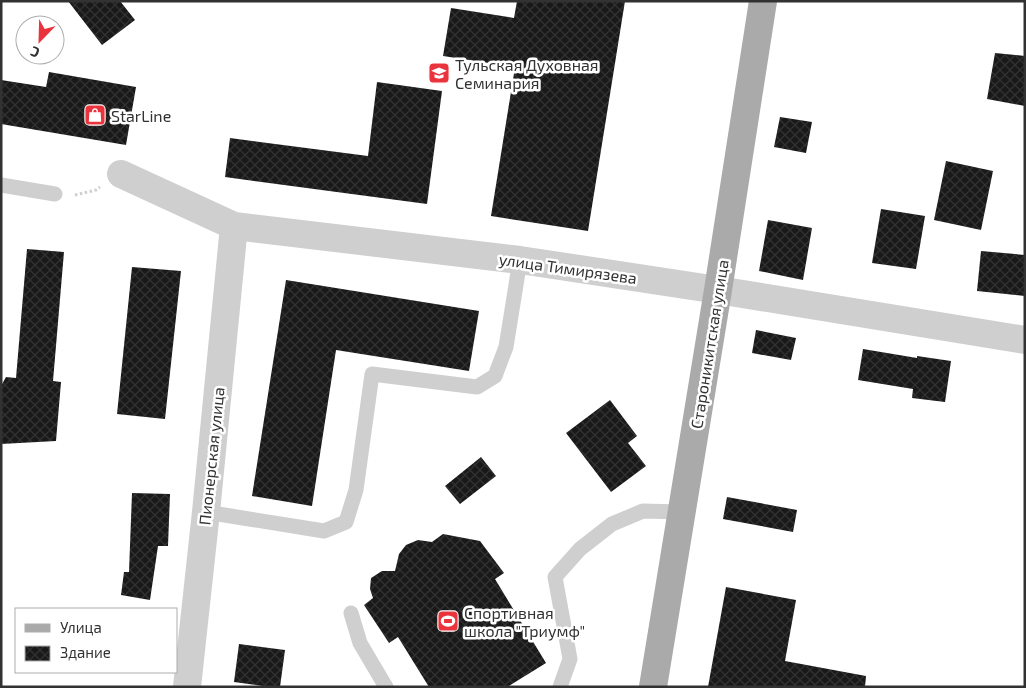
<svg xmlns="http://www.w3.org/2000/svg" width="1026" height="688" font-family="'Exo 2',sans-serif">
	<style>
		.building { fill: url(#building-cross-hatch) }
		.lines { fill: none; stroke-linecap: round; stroke-linejoin: round }
		.path { stroke: #cfcfcf; stroke-width: 3; stroke-dasharray: 2.5 2.5; stroke-linecap: butt }
		.lane { stroke: #cfcfcf; stroke-width: 15 }
		.street { stroke: #cfcfcf; stroke-width: 28 }
		.primary { stroke: #aaa; stroke-width: 28 }
		.labels { text-anchor: middle; dominant-baseline: central; stroke-width: 5; stroke-linejoin: round; paint-order: stroke }
		.poi-label { font-size: 16px; fill: #323232; stroke: #fff; text-anchor: start }
		.street-label { font-size: 16px; fill: #323232; stroke: #fff }
	</style>
	<defs>
		<pattern id="building-cross-hatch" width="8" height="8" patternUnits="userSpaceOnUse" patternTransform="scale(1.25)"><rect width="8" height="8" fill="#191919"/><path d="M0 0l8 8M0 8l8-8" fill="none" stroke="#323232"/></pattern>
	</defs>
	<rect width="100%" height="100%" fill="#fff"/>
	<path class="building" d="M68 1H120L135 20 102 45Z
		M517 1H625L588 231 491 216 515 67 443 56 451 8 514 18Z
		M995 53 1025 56V106L987 99Z
		M49 72 136 87 126 145 1 124V80L46 87Z
		M377 82 442 91 427 204 225 177 230 138 368 156Z
		M780 117 812 122 806 153 774 147Z
		M946 161 993 171 981 230 934 220Z
		M881 209 925 216 916 269 872 263Z
		M768 220 812 228 803 280 759 271Z
		M27 249 64 252 53 381 61 382 56 441 1 444V386L6 377 16 378Z
		M981 251 1025 255V296L977 291Z
		M132 267 181 271 165 419 117 414Z
		M286 280 479 311 469 371 336 350 312 506 252 496Z
		M756 330 796 338 791 360 752 353Z
		M863 349 917 358V356L951 361 945 402 912 398 913 389 858 380Z
		M610 400 637 436 628 443 646 466 611 492 566 433Z
		M481 457 496 476 460 504 445 486Z
		M132 493 170 494 168 546H158L150 600 121 595 124 572H129Z
		M727 497 797 510 793 532 723 519Z
		M443 534 480 541 504 573 495 579 546 663 507 687H429L398 637 389 643 364 605 373 598 370 589 371 578 382 571H395L399 554 406 545 418 540 432 542Z
		M726 587 796 600 785 661 866 676 865 687H708Z
		M239 644 285 650 280 687H270L234 682Z"/>
	<g class="lines">
		<path class="path" d="M75 195 96 190 100 187"/>
		<path class="lane" d="M1 185 55 194
			M206 512 324 531 346 522 356 490 372 374 477 387 495 376 506 347 520 260
			M351 613 360 643 386 687
			M560 687 570 659 555 577 580 549 612 524 643 511 681 512"/>
		<path class="street" d="M121 174 234 226 520 260 718 290 1025 340
			M187 687 206 512 234 226"/>
		<path class="primary" d="M653 687 718 290 763 1"/>
	</g>
	<defs>
		<g id="university-square" transform="scale(1.125)"><rect x="-9" y="-9" width="18" height="18" rx="4" fill="#ea343d" stroke="#fff"/><path d="M0-5L7-2L0 1L-7-2ZM-4 1L0 2.5L4 1V4Q0 6-4 4Z" fill="#fff"/></g>
		<g id="shop-square" transform="scale(1.125)"><rect x="-9" y="-9" width="18" height="18" rx="4" fill="#ea343d" stroke="#fff"/><path d="M-5-2.5h2.3a2.7 3.5 0 0 1 5.4 0H5L5.5 6h-11ZM-1.5-2.5h3a1.5 2.3 0 0 0-3 0Z" fill="#fff"/></g>
		<g id="stadium-square" transform="scale(1.125)"><rect x="-9" y="-9" width="18" height="18" rx="4" fill="#ea343d" stroke="#fff"/><path d="M0-5a6.5 5 0 1 0 0 10a6.5 5 0 1 0 0-10ZM-3.5-1.8h7v3.6h-7Z" fill="#fff"/></g>
	</defs>
	<g fill-rule="evenodd">
		<use href="#university-square" x="439" y="73"/>
		<use href="#shop-square" x="95" y="115"/>
		<use href="#stadium-square" x="448" y="621"/>
	</g>
	<g class="labels">
		<g class="poi-label">
			<text x="455" y="64">Тульская Духовная<tspan x="455" dy="18">Семинария</tspan></text>
			<text x="111" y="115">StarLine</text>
			<text x="464" y="612">Спортивная<tspan x="464" dy="18">школа "Триумф"</tspan></text>
		</g>
		<g class="street-label">
			<text transform="translate(568 268) rotate(8)">улица Тимирязева</text>
			<text transform="translate(709 344) rotate(-81)">Староникитская улица</text>
			<text transform="translate(211 456) rotate(-84)">Пионерская улица</text>
		</g>
	</g>
	<rect width="1026" height="688" fill="none" stroke="#323232" stroke-width="5"/>
	<rect x="15" y="608" width="162" height="65" fill="#ffffff" stroke="#adadad"/>
	<rect x="25" y="624" width="25" height="8" fill="#aaaaaa" stroke="#adadad"/>
	<text x="60" y="633" font-size="15" fill="#323232">Улица</text>
	<rect x="25" y="646" width="25" height="15" fill="url(#building-cross-hatch)" stroke="#adadad"/>
	<text x="60" y="658" font-size="15" fill="#323232">Здание</text>
	<g transform="translate(40 40) rotate(203)"><circle r="24" fill="#ffffff" stroke="#adadad"/>
	<path d="M0-4L9 19L0 12L-9 19Z" fill="#ea343d"/>
	<text y="-8" font-size="14" font-weight="bold" text-anchor="middle" fill="#323232">С</text>
	</g>
</svg>
